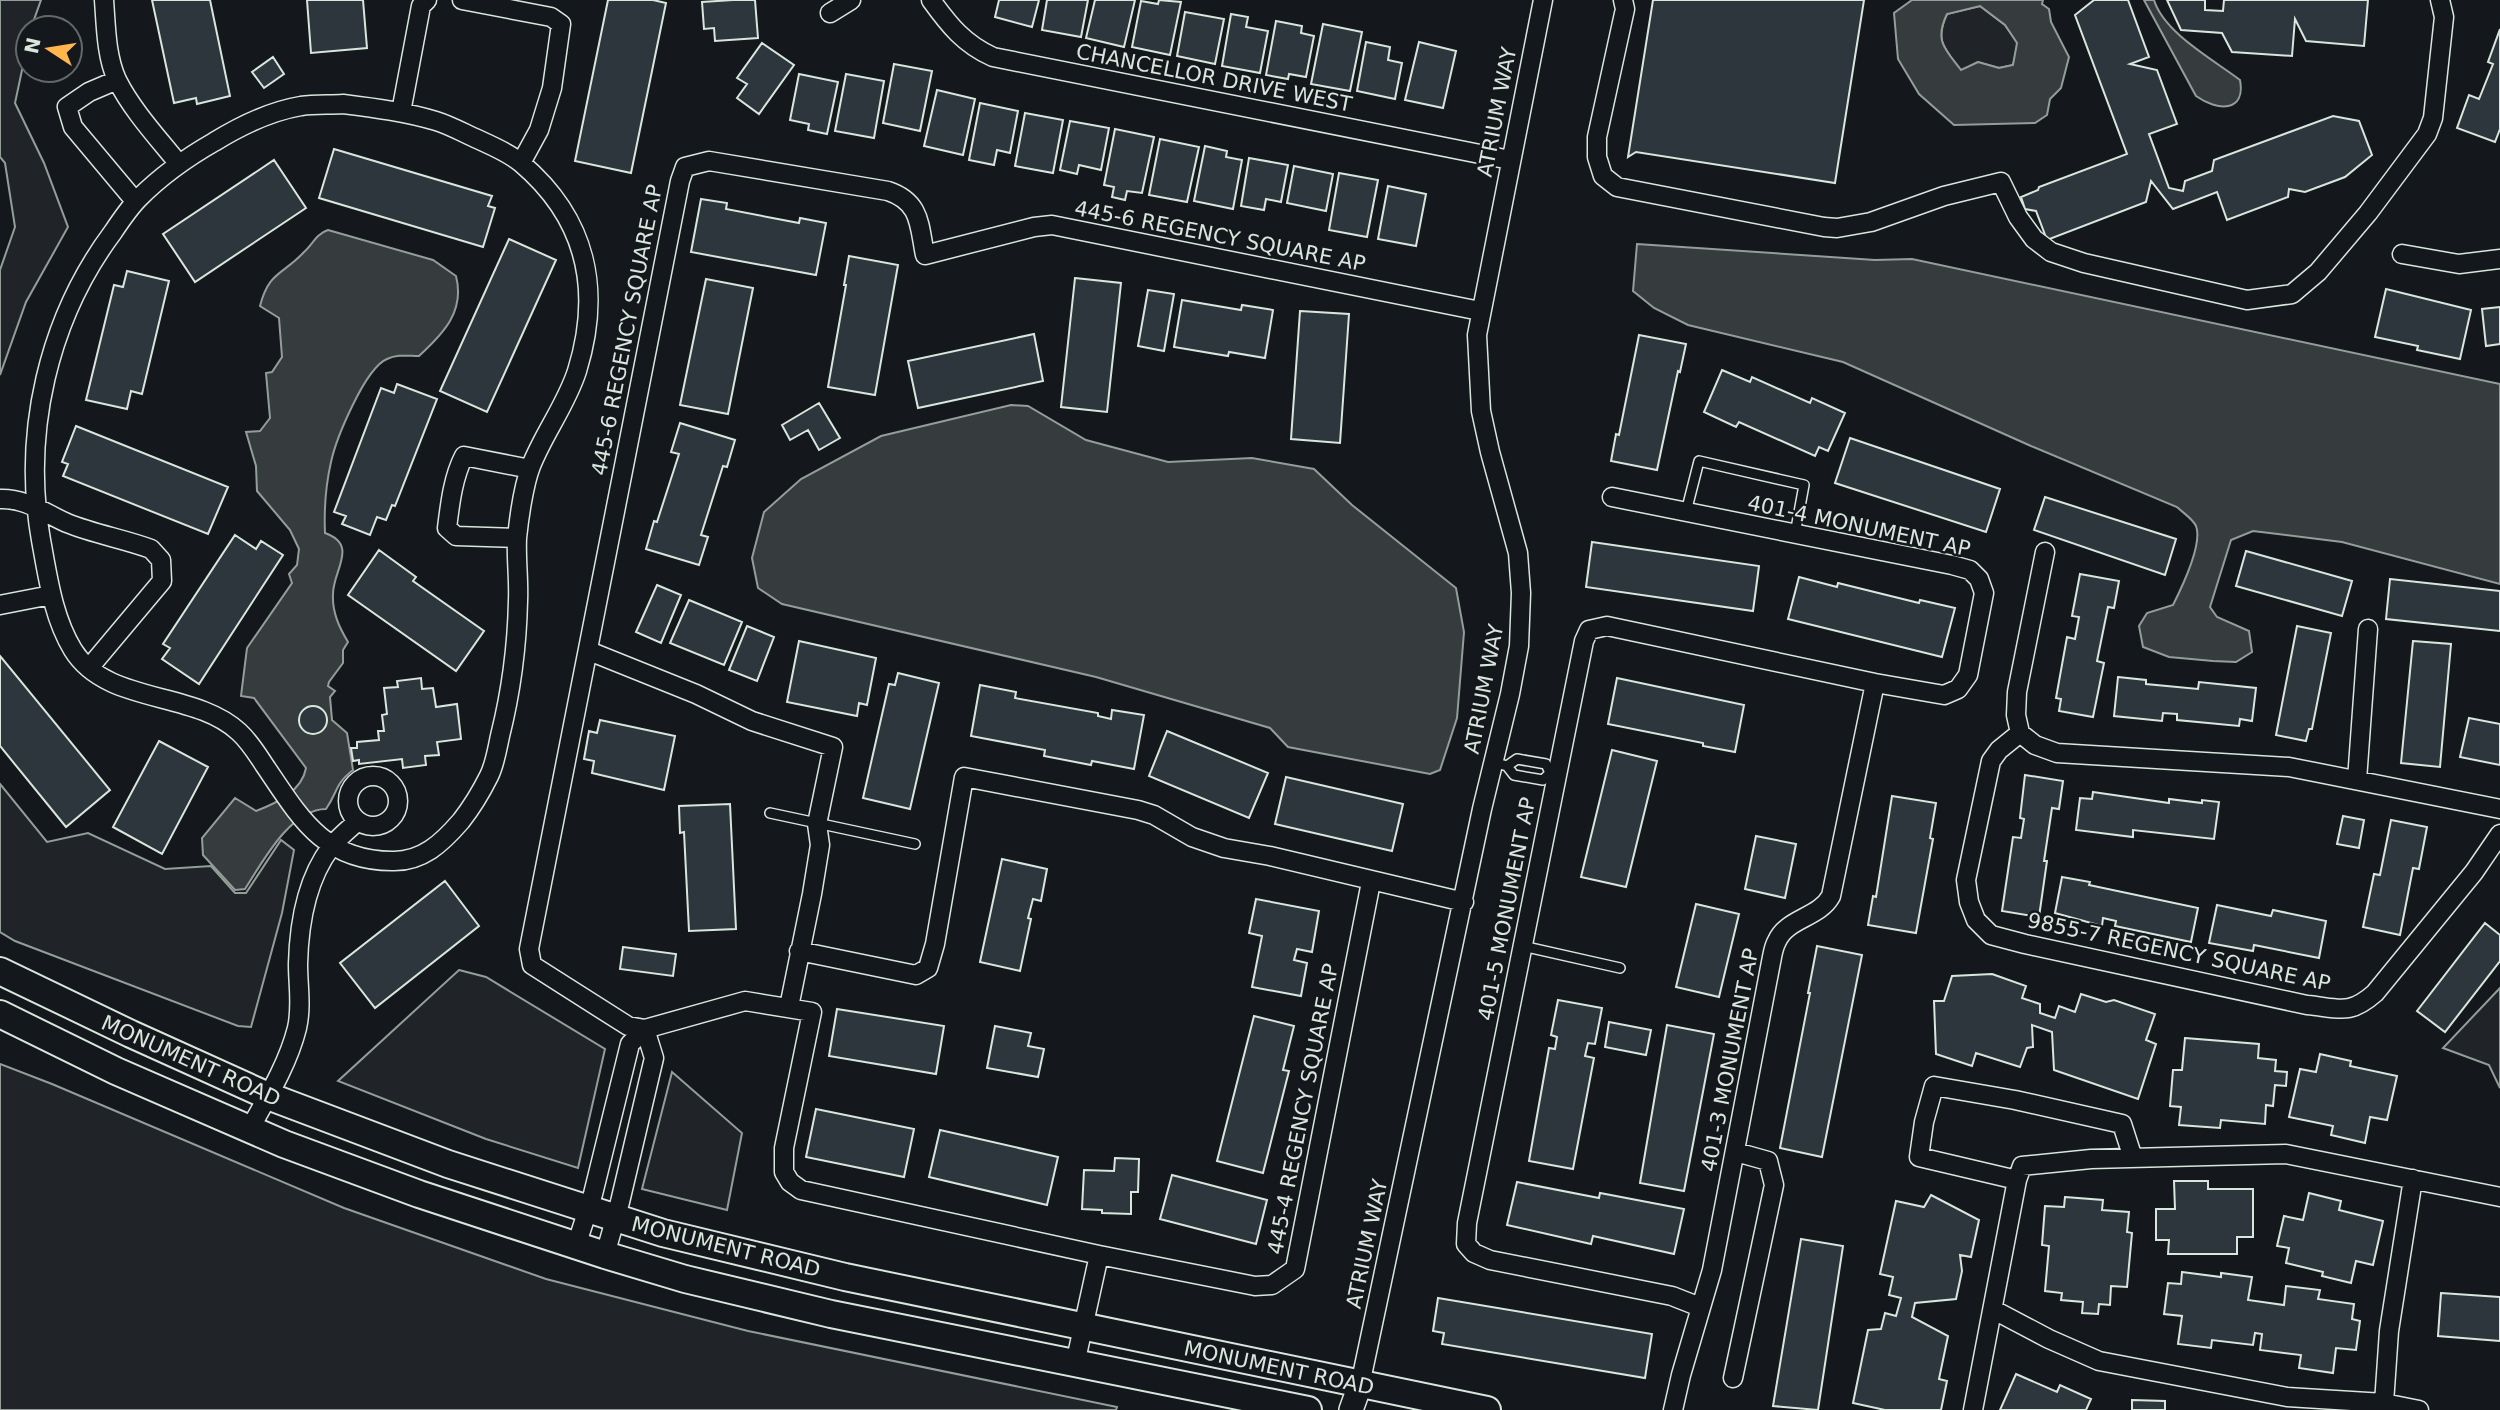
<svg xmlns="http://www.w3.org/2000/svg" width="2500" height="1410" font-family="'DejaVu Sans',sans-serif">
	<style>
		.green { fill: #202428; stroke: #939e99; stroke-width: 2 }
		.water { fill: #363b3e; stroke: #939e99; stroke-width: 2; fill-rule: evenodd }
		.building { fill: #2c363c; stroke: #d8e6dc; stroke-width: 2 }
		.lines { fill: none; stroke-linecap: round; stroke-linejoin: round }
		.service-casing { stroke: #d8e6dc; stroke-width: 12 }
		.minor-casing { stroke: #d8e6dc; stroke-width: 21 }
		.tertiary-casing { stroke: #d8e6dc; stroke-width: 26 }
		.secondary-casing { stroke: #d8e6dc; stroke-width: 30 }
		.service { stroke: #14181c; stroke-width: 9 }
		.minor { stroke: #14181c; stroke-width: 18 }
		.tertiary { stroke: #14181c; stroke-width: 23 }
		.secondary { stroke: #14181c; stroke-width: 26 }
		.labels { text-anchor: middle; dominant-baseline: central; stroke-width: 5; stroke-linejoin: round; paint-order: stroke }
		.street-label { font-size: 21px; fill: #d8e6dc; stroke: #14181c }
	</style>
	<rect width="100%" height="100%" fill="#14181c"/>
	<path class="green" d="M0 0H41L31 28H28V42L15 103 44 163 68 227 26 302 0 375V270L15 227 5 163 0 157Z
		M1980 6 2005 25 2018 43 2013 65 1999 68 1978 62 1961 71C1945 49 1934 41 1947 14Z
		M0 784 47 842 88 833 165 869 211 866 235 893H246L281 840 294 850 282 913 251 1027 238 1026 15 941 0 932Z
		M459 970 486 977 605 1049 578 1168 486 1139 338 1081Z
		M2500 988V1088L2489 1065 2443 1048Z
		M0 1064 52 1084 344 1208 546 1279 748 1331 1117 1407 1116 1410H0Z
		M672 1072 742 1133 727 1210 642 1189Z"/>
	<path class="water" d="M1912 0H2043L2042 4 2049 9 2051 22 2069 57 2061 88 2050 99 2047 115 2035 123 1954 125 1919 94 1898 59 1894 13ZM1980 6 2005 25 2017 43 2013 65 1999 68 1978 62 1961 70C1945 49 1934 41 1947 14Z
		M2144 0H2154C2164 33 2214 60 2240 80 2246 113 2217 111 2196 96Z
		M328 230 433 260 456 276C465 311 444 333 419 356 408 356 397 354 387 359 365 368 336 439 331 462 326 484 324 510 325 533 359 545 333 570 333 594 332 612 339 627 348 642L343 650V663L329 682 328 686 335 691 330 697 332 720 347 733 353 770C334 785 338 792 326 809 290 809 262 863 245 889L235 890 203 855 202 838 235 798 256 811C277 803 302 791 306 768L254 698 241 696 247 648 292 583 289 574 297 565 299 549 290 530 257 491 256 466 246 432 260 431 270 418 266 373 272 372 282 357 279 318 260 306C269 271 283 275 304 252 313 244 316 234 328 230Z
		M1637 244 1875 260 1912 259 2500 384V584L2342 542 2253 531 2231 540 2210 607 2217 617 2249 631 2252 652 2236 662 2213 661 2169 657 2143 647 2139 626 2147 613 2173 605C2181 589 2203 544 2196 526 2193 519 2182 512 2177 507L2031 446 1843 362 1688 325 1654 308 1633 291Z
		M1011 405 1028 406 1086 440 1168 462 1252 458 1314 469 1352 505 1456 588 1464 632 1457 718 1440 770 1430 774 1288 747 1270 728 1096 677 782 604 758 588 752 558 764 512 801 479 881 436Z"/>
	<path class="building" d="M152 0H210L230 96 197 104 196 98 174 103Z
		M307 0H363L367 48 311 53Z
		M608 0H653L666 3 631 173 575 161Z
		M733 0H755L758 38 715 41 714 28 704 29 702 2Z
		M999 0H1039L1032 27 995 17Z
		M1047 0H1088L1081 37 1042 30Z
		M1095 0H1135L1124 47 1086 38Z
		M1159 0 1181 2 1170 55 1132 47 1141 1 1158 4Z
		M1653 0H1864L1835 183 1636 152 1628 157Z
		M2094 0H2128L2149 57 2130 64 2157 70 2177 124 2149 134 2169 188 2183 191 2185 181 2212 171 2214 160 2333 116 2359 121 2372 155 2345 177 2305 192 2289 189 2288 197 2227 220 2217 192 2173 209 2151 181 2146 202 2047 240 2036 211 2025 209 2021 197 2038 190 2039 187 2127 154 2075 15Z
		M2167 0H2205V10L2223 11 2224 0H2368L2364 46 2306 41 2295 19 2292 56 2232 52 2222 33 2181 30Z
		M1185 12 1224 19 1215 64 1177 56Z
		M1231 14 1248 17 1246 27 1268 31 1260 73 1222 66Z
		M1276 21 1302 26 1301 33 1314 36 1306 77 1289 74 1288 79 1266 75Z
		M1323 24 1362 32 1350 91 1311 84Z
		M2500 29V129L2495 142 2457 128 2469 95 2479 99 2493 64 2488 62Z
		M1366 42 1390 47 1388 60 1402 63 1395 99 1357 91Z
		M1419 42 1456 51 1443 108 1405 100Z
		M762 43 794 65 759 114 737 98 747 84 737 78Z
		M273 57 284 74 264 88 252 72Z
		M894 64 932 71 920 131 883 123Z
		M799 74 838 82 827 134 808 130 809 124 790 120Z
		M846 74 884 81 874 138 835 131Z
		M937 90 975 99 963 155 924 146Z
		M980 103 1018 111 1010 153 997 150 994 165 969 160Z
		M1025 113 1063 120 1053 173 1015 166Z
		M1070 121 1109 128 1101 170 1079 165 1077 174 1060 170Z
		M1115 129 1154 137 1142 193 1127 191 1125 200 1112 197 1114 187 1104 185Z
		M1160 139 1199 147 1187 202 1149 195Z
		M1205 146 1227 151 1226 157 1242 160 1233 209 1194 201Z
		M334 149 492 196 488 206 495 208 483 247 319 198Z
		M1249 158 1288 165 1281 202 1266 199 1264 210 1241 206Z
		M274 160 306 208 195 282 163 234Z
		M1294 166 1333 174 1326 211 1287 203Z
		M1339 173 1378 180 1367 237 1329 230Z
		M1388 186 1426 194 1416 246 1378 239Z
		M701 199 727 203 726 209 799 223 800 218 826 223 816 275 691 252Z
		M509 239 556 260 487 412 440 391Z
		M849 256 898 265 875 395 828 387 846 285H844Z
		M127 271 169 281 142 394 131 391 127 409 86 400 114 285 123 287Z
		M1075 278 1121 283 1107 412 1061 407Z
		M706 279 753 288 728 414 680 405Z
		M2386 289 2471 310 2460 359 2417 350 2418 346 2375 337Z
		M1148 290 1174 294 1164 351 1138 346Z
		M1182 300 1241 310 1242 305 1273 310 1265 358 1229 352 1228 356 1174 347Z
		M2500 307V344L2486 346 2482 309Z
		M1300 311 1349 314 1340 443 1291 439Z
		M1034 334 1043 381 918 408 908 361Z
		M1639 335 1686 344 1680 372 1678 371 1657 470 1611 461 1616 434 1619 435Z
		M1722 370 1750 382 1752 377 1810 403 1812 398 1845 413 1828 451 1819 447 1815 456 1739 422 1736 427 1704 412Z
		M397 384 437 399 395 506 392 505 386 520 377 517 370 535 342 524 346 516 334 512 381 388 394 393Z
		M819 403 840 438 819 450 808 430 790 440 782 425Z
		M680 423 735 440 727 467 723 466 701 535 708 537 699 565 646 549 654 521 657 522 679 454 671 452Z
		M76 426 228 487 208 534 63 476 68 464 62 462Z
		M1850 438 2000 489 1986 532 1835 483Z
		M2045 497 2176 539 2165 575 2034 530Z
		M235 535 256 549 261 541 283 555 199 684 162 659 170 648 163 644Z
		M1592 542 1759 566 1753 611 1586 587Z
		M379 550 416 577 413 581 484 631 456 671 348 595Z
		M2246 551 2352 581 2342 616 2236 586Z
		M2080 574 2119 581 2114 608 2108 607 2097 661 2104 663 2093 717 2059 711 2061 699 2056 698 2067 637 2075 639 2079 617 2072 616Z
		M1799 577 1837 587 1838 583 1919 603 1920 600 1955 608 1942 657 1788 619Z
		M2390 579 2500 591V631L2386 619Z
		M657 585 681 595 661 643 636 632Z
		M689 600 742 622 724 665 670 643Z
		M747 626 774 637 757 681 729 670Z
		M2297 626 2331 633 2312 729H2309L2306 741 2276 735Z
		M799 641 876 658 867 705 859 703 857 716 787 702Z
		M2413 641 2451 644 2440 767 2401 763Z
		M0 656 110 790 66 827 0 746Z
		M898 673 939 683 910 809 863 798 889 684 895 685Z
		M2118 677 2146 680V684L2198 689 2199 682 2256 688 2252 721 2240 719 2239 726 2177 720V714L2163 713 2162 721 2114 716Z
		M421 678 422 689 433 688 436 707 457 704 461 739 437 742 439 755 425 756 426 765 403 768 402 759 359 764V760L353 761 351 748H357V742L379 740 378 731H384L382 715 387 714 384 688 398 687 397 681Z
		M1617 678 1744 705 1735 752 1703 746V743L1608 724Z
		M980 685 1016 692 1015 698 1098 713V716L1111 719 1112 710 1144 715 1134 769 1092 761 1091 765 1044 756 1045 750 971 736Z
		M299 720a14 14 0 1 1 28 0a14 14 0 1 1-28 0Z
		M2469 718 2500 724V765L2460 757Z
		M600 720 675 736 664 790 592 773 594 761 584 759 589 731 597 733Z
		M1167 731 1268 773 1249 818 1149 776Z
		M159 741 208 767 162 854 113 827Z
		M1612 750 1657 761 1626 887 1581 877Z
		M2025 775 2063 781 2059 809 2052 808 2044 861H2047L2039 917 2002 911 2013 837 2021 838 2024 819 2020 818Z
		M1286 777 1403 804 1392 851 1275 824Z
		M2093 792 2169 803V799L2202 803V800L2219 802 2214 839 2133 830V837L2076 830 2080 798 2092 799Z
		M1892 796 1936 803 1930 838 1933 839 1916 933 1868 925 1873 896 1876 897Z
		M730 804 736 929 689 931 684 832 680 833 679 806Z
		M2343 816 2364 820 2359 848 2337 844Z
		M2391 820 2427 827 2419 869 2413 868 2400 935 2363 927 2374 874 2380 875Z
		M1756 836 1796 844 1785 898 1745 889Z
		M1002 859 1047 869 1041 901 1033 899 1028 918 1031 919 1020 971 980 962Z
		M2062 877 2090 882 2089 885 2198 908 2191 942 2115 926 2116 921 2103 918 2102 926 2055 913Z
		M445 881 479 926 375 1008 340 963Z
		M1256 899 1319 911 1312 952 1297 949 1294 960 1307 963 1301 996 1252 987 1262 936 1249 933Z
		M1696 904 1739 914 1719 997 1676 987Z
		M2217 905 2271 916 2273 910 2326 921 2319 958 2254 945 2253 951 2209 943Z
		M2485 923 2500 935V961L2445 1032 2417 1011Z
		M1817 946 1862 955 1822 1157 1780 1148 1810 993H1808Z
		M623 947 676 954 673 976 620 969Z
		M1992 974 2026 986 2022 998 2040 1004V1013L2055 1018 2059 1006 2075 1012 2081 994 2106 1002 2114 1000 2155 1014 2146 1040 2156 1044 2138 1099 2054 1070 2052 1032 2032 1025 2033 1047 2027 1048 2020 1067 1976 1053 1972 1066 1936 1054 1934 1001H1944L1952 976Z
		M1558 1000 1602 1008 1595 1044 1588 1043 1585 1056 1594 1058 1573 1169 1529 1161 1549 1048 1555 1049 1557 1037 1551 1035Z
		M837 1009 944 1026 936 1074 829 1056Z
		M1254 1016 1294 1026 1283 1070 1289 1071 1263 1173 1217 1161Z
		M1609 1022 1651 1030 1646 1055 1605 1047Z
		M1667 1025 1714 1034 1684 1191 1640 1183Z
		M995 1026 1031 1033 1028 1046 1044 1049 1038 1077 987 1068Z
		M2185 1038 2259 1044 2258 1058 2276 1060 2275 1071 2287 1072 2286 1086 2275 1085 2273 1106 2266 1105 2265 1124 2221 1120 2220 1128 2179 1125 2181 1107 2170 1106 2173 1070H2182Z
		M2320 1054 2351 1061 2350 1066 2397 1076 2387 1120 2370 1117 2365 1143 2331 1135 2333 1126 2289 1117 2300 1069 2316 1072Z
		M816 1109 914 1129 904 1177 806 1157Z
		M940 1130 1058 1157 1047 1205 929 1177Z
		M1115 1158 1139 1159 1138 1192H1131V1214L1102 1213V1210L1082 1209 1084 1170 1114 1171Z
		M1172 1175 1267 1200 1256 1244 1160 1219Z
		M2174 1181H2208V1189H2253V1237H2237V1254H2168L2169 1240H2156V1209H2175Z
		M1517 1182 1599 1198 1600 1193 1684 1209 1674 1254 1593 1236 1591 1244 1507 1225Z
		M2309 1193 2341 1201 2339 1210 2383 1221 2373 1265 2356 1261 2351 1283 2322 1276 2323 1272 2286 1263 2289 1248 2277 1246 2284 1216 2303 1220Z
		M1931 1195 1979 1220 1971 1257 1960 1255 1962 1271 1956 1299 1915 1303 1912 1317 1948 1336 1939 1379 1947 1381 1941 1410H1885L1853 1403 1868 1330 1881 1329 1885 1313 1896 1316 1901 1298 1889 1295 1893 1277 1880 1274 1896 1201 1924 1207Z
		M2065 1197 2103 1200 2102 1210 2129 1212 2127 1232 2132 1233 2127 1287 2111 1286 2110 1305 2099 1304 2098 1314 2082 1313 2083 1302 2061 1300 2062 1293 2045 1291 2049 1246 2042 1245 2045 1206 2064 1207Z
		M1801 1239 1843 1246 1818 1410 1773 1406Z
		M2182 1272 2221 1277V1273L2252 1277 2248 1300 2284 1305 2286 1286 2320 1290 2318 1299 2354 1304 2352 1319 2360 1321 2356 1350 2336 1348 2333 1373 2299 1368 2301 1355 2260 1350 2262 1334 2255 1333 2253 1345 2212 1340 2211 1348 2178 1344 2182 1316 2164 1314 2168 1283 2181 1284Z
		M2441 1293 2500 1297V1341L2438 1336Z
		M1438 1298 1652 1334 1645 1378 1442 1344 1444 1333 1433 1331Z
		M2016 1374 2057 1392 2060 1385 2091 1399 2086 1410H2000Z
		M2132 1400 2165 1401V1410H2132Z"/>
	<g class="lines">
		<g class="service-casing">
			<path id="service" d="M1686 512 1699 461 1804 485 1795 534
				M1493 762 1507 766 1514 775 1543 780 1550 773 1556 774
				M1507 766 1517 759 1546 764 1550 773
				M770 813 915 844
				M1522 946 1620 968"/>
		</g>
		<g class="minor-casing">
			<path id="minor" d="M104 0C106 26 106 56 117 80 132 110 157 137 178 163
				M462 0 551 17 561 24 552 88 539 130 521 163
				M931 0C949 25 964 44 993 57L1510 160
				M1623 0 1625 9 1597 137V157L1603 176 1617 187 1824 227 1837 228 1871 222 1944 196 2001 182 2018 217 2034 239 2051 252 2084 263 2247 300 2292 294 2318 272 2368 213 2427 134 2433 118 2444 17 2440 0
				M830 13 851 0
				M117 80 89 92 67 107 73 127 135 201
				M343 104C375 108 406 112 436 121 449 125 462 132 475 138 490 145 508 152 521 163 587 219 602 290 577 371 566 405 544 433 531 466 524 484 519 518 517 538 516 559 519 580 518 601 517 647 511 692 500 736 497 750 495 764 489 776 481 792 472 807 461 821 442 843 422 862 392 861 323 861 299 816 265 766 257 754 250 742 239 732 194 690 107 705 73 650 53 617 48 578 41 540 22 433 48 319 113 232 121 220 129 208 139 198 161 176 186 158 214 142 240 126 271 111 301 106 315 104 330 105 343 104Z
				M401 112 421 6 427 0
				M2402 254 2459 264 2500 259
				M1612 497 1952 565 1970 570 1979 579 1984 593 1968 675 1958 689 1944 695 1875 683 1607 626 1589 630 1584 641 1467 1223 1466 1244 1474 1253 1490 1260 1672 1296 1700 1307
				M0 499C26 498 44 513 67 523 94 534 124 539 151 549L161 560 162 581 89 668
				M517 538 456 536 447 528C450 504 453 477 464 456L530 469
				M0 605 51 595
				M589 651 696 694 752 721 833 747 817 824 820 845 812 894 789 1007
				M2020 733 1999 750 1991 761 1966 880 1969 902 1976 920 1991 935 2025 944 2307 1005C2339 1008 2349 1016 2375 993L2474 872 2500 834
				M2020 733 2035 745 2057 753 2289 767 2500 809
				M2020 733 2016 715 2017 692 2045 552
				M348 801a25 25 0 1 1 50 0a25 25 0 1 1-50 0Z
				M2357 780 2368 629
				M1371 882 1295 1269 1272 1285 1255 1286 1099 1255 801 1190 790 1182 784 1172V1148L812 1012 745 1001 645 1029 628 1026 532 965 529 949 680 181 685 167 709 161 888 191C921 202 919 225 925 255L1034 227 1052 225 1480 311
				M799 951 916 975 928 968 935 944 964 777 1138 810 1154 815 1192 837 1224 848 1270 856 1464 902
				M249 1130C267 1098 288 1064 297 1028 302 1006 298 986 298 964 299 924 306 880 331 847 339 837 349 829 358 821
				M2017 1180 1919 1157 1924 1122 1934 1086 2015 1100 2122 1124 2133 1158
				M576 1246 593 1194 630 1044 645 1029
				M605 1255 620 1202 654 1058 645 1029
				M1994 1310 2049 1339 2099 1361 2287 1397 2384 1403 2419 1410
				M1075 1364 1099 1255
				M1733 1378 1774 1185 1768 1161 1736 1152
				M1360 1385 1482 809 1510 694 1519 646 1521 593 1518 553 1490 452 1481 411 1477 335 1543 0
				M2384 1403 2389 1331 2413 1179
				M1673 1410 1681 1375 1712 1270 1772 957C1773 952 1774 946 1777 941 1787 918 1819 918 1831 896L1875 683
				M1973 1410 2017 1180 2022 1166 2091 1159 2286 1154 2500 1197"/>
		</g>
		<g class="tertiary-casing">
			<path id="tertiary" d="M1351 1410 1360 1385"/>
		</g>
		<g class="secondary-casing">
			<path id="secondary" d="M0 971 131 1034 268 1096 448 1164 663 1233 845 1277 1487 1410
				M0 1014 116 1071 284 1144 419 1194 605 1255 685 1279 831 1314 1308 1410"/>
		</g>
		<use href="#service" class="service"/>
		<use href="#minor" class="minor"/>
		<use href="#tertiary" class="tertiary"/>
		<use href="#secondary" class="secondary"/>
	</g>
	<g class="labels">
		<g class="street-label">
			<text transform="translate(1214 78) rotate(11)">CHANCELLOR DRIVE WEST</text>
			<text transform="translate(1497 112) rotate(-79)">ATRIUM WAY</text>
			<text transform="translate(1220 236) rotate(11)">445-6 REGENCY SQUARE AP</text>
			<text transform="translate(627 330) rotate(-79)">445-6 REGENCY SQUARE AP</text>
			<text transform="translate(1859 526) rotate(12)">401-4 MONUMENT AP</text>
			<text transform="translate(1484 689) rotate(-79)">ATRIUM WAY</text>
			<text transform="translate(1507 909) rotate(-79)">401-5 MONUMENT AP</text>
			<text transform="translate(2179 952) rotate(12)">9855-7 REGENCY SQUARE AP</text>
			<text transform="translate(1730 1060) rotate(-79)">401-3 MONUMENT AP</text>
			<text transform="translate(191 1061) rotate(24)">MONUMENT ROAD</text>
			<text transform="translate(1303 1109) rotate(-79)">445-4 REGENCY SQUARE AP</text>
			<text transform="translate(1367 1244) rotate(-78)">ATRIUM WAY</text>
			<text transform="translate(726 1247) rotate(14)">MONUMENT ROAD</text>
			<text transform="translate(1279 1368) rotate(12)">MONUMENT ROAD</text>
		</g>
	</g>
	<g transform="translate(49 49) rotate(282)"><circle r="33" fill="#14181c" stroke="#626a69" stroke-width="2"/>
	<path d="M0-5L12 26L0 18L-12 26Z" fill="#ffb74d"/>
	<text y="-10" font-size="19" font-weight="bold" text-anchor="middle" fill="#d8e6dc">N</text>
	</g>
</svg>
